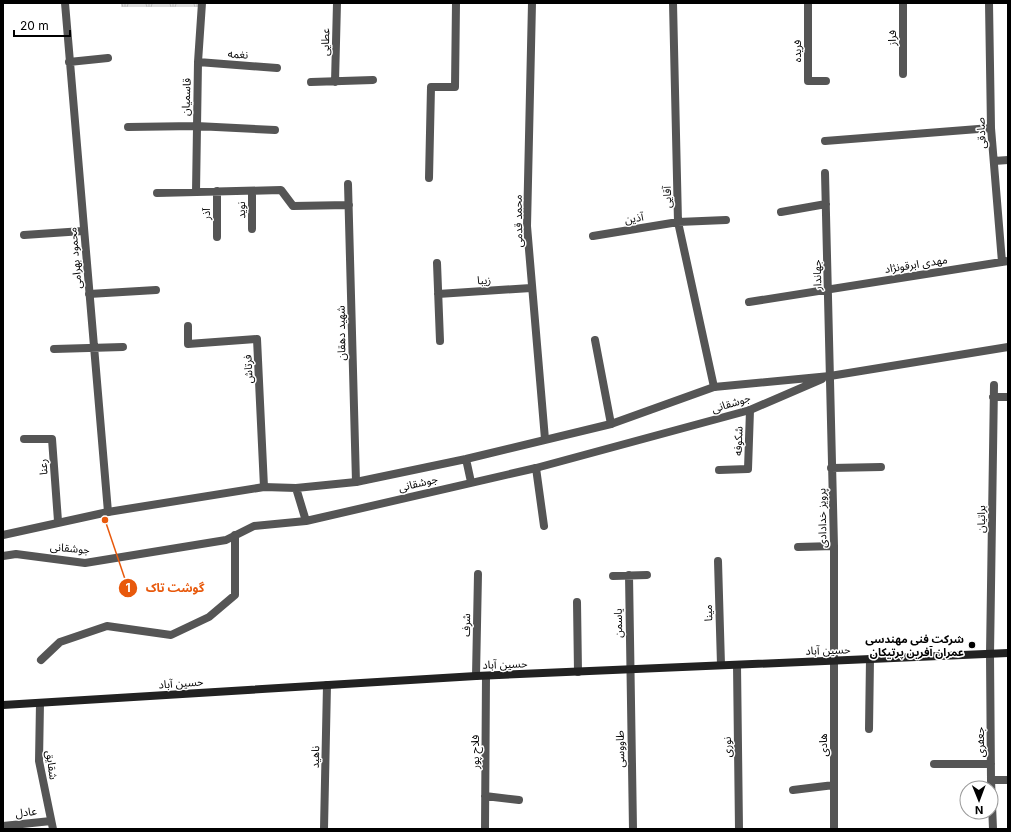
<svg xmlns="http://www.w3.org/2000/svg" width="1011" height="832" font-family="Inter,'Noto Sans Arabic',sans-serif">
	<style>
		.park { fill: url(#park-tufts) }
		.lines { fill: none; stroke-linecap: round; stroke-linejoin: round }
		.minor { stroke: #555; stroke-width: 8 }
		.tertiary { stroke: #555; stroke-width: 8 }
		.secondary { stroke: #222; stroke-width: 8 }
		.poi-dot { fill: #000; stroke: #fff; stroke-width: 1.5 }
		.labels { text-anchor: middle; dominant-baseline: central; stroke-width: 3; stroke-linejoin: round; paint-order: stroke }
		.street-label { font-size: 11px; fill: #000; stroke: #fff }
		.poi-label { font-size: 11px; font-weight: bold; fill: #000; stroke: #fff; text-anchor: end }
		.leader { fill: none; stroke: #e8590c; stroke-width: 1.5 }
		.callout-dot { fill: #e8590c; stroke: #fff; stroke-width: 1.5 }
		.mark-label { font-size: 12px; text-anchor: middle; font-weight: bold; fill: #fff }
		.callout-label { font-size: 12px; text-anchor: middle; font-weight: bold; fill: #e8590c; stroke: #fff; stroke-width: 3; stroke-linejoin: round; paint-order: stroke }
	</style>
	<defs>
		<pattern id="park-tufts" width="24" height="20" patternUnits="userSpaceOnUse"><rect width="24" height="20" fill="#dcdcdc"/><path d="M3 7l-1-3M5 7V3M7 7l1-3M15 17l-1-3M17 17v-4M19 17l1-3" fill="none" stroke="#bbb"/></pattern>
	</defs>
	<rect width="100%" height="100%" fill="#fff"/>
	<path class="park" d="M121 3H199L198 7H121Z"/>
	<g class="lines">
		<path class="minor" d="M65 3 108 512
			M532 3 527 226 545 439
			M673 3 678 222 714 387
			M808 3V81H826
			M903 3V74
			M989 3 991 128 1002 262
			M69 62 108 58
			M198 62 277 68
			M311 82 373 80
			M335 82 337 3
			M128 127 196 126 275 130
			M825 141 991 128
			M994 161 1008 160
			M825 173 834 546V829
			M429 178 431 87H455L456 3
			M348 184 356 482
			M217 191V237
			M252 191V229
			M196 192 198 62 202 3
			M157 193 281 190 293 206 349 205
			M781 212 826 204
			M24 235 83 231
			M593 236 678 222 726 220
			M437 263 440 341
			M89 294 156 290
			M438 294 531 288
			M749 302 1008 261
			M188 326V344L257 339 264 487
			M595 340 611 424
			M54 349 123 347
			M993 397H1008
			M24 439H52L58 521
			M536 468 544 526
			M831 468 881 467
			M719 470 748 469 750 410
			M798 547 834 546
			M718 561 721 665
			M629 575 633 829
			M613 576 647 575
			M577 602 578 672
			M41 660 60 642 107 626 171 635 209 617 235 595V535
			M737 665 739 829
			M476 676 478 574
			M40 703 39 761 53 829
			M869 729 870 659
			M934 764H991
			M991 780H1008
			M793 790 834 785
			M485 796 519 800
			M3 826 51 821
			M324 829 327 685
			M485 829 486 676
			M993 829 991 780 990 654 994 385"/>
		<path class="tertiary" d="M466 459 471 482
			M296 488 306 521
			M3 535 108 512 264 487 296 488 356 482 466 459 611 424 714 387 830 376 1008 347
			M3 556 16 554 85 563 226 540 254 526 306 521 536 468 750 410 822 379"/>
		<path class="secondary" d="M3 705 476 676 1008 653"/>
	</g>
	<circle class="poi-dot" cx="972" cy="645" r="4"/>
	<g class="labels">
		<g class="street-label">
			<text transform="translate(892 38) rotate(-90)">فراز</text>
			<text transform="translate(325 42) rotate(-89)">عطایی</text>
			<text transform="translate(797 51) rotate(-90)">فریده</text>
			<text transform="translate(238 54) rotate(4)">نغمه</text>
			<text transform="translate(186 97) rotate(-88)">قاسمیان</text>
			<text transform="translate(981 133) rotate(-93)">صادقی</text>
			<text transform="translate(667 197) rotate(-91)">آقایی</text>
			<text transform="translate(241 210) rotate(-91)">نوید</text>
			<text transform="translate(206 214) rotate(-90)">آذر</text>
			<text transform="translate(634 218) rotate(-9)">آذین</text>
			<text transform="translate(518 221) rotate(-91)">محمد قدمی</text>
			<text transform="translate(75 258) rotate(-95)">محمود بهرامی</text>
			<text transform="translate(916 264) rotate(-9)">مهدی ابرقونژاد</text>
			<text transform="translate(817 275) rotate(-91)">جهاندار</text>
			<text transform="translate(484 280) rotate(-3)">زیبا</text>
			<text transform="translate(341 333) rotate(-91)">شهید دهقان</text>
			<text transform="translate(248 369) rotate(-93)">فرتاش</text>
			<text transform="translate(731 403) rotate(-17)">جوشقانی</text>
			<text transform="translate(738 441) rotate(-88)">شکوفه</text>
			<text transform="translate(43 467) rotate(-94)">رعنا</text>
			<text transform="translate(418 483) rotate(-13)">جوشقانی</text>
			<text transform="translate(822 518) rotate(-91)">پرویز خدادادی</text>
			<text transform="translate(981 519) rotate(-89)">براتیان</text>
			<text transform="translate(70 548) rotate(5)">جوشقانی</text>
			<text transform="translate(708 613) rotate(-92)">مینا</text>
			<text transform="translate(618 623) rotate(-91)">یاسمن</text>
			<text transform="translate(466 625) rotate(-89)">شرف</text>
			<text transform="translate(828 650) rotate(-2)">حسین آباد</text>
			<text transform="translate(505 664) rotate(-2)">حسین آباد</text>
			<text transform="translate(181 683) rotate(-4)">حسین آباد</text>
			<text transform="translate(980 742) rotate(-90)">جعفری</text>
			<text transform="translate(823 745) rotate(-90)">هادی</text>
			<text transform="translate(727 747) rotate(-91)">نوری</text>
			<text transform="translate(620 749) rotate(-91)">طاووسی</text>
			<text transform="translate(475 752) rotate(-90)">فلاح پور</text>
			<text transform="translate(315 757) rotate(-89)">ناهید</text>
			<text transform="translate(52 765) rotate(83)">شقایق</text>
			<text transform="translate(26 812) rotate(-7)">عادل</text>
		</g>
		<g class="poi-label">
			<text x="964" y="639">شرکت فنی مهندسی<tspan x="964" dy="13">عمران آفرین پرتیکان</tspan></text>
		</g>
	</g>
	<path class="leader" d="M105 520L128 588"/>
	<g class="callout-dot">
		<circle cx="105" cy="520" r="4"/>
		<circle cx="128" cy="588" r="10"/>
	</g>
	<g class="mark-label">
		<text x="128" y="592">1</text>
	</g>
	<g class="callout-label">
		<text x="175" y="592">گوشت تاک</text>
	</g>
	<rect width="1011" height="832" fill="none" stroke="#000000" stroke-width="8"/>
	<g transform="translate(979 800) rotate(179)"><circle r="19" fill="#ffffff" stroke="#999999"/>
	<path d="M0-3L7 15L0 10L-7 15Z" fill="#000000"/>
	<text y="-6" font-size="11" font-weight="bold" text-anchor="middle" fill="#000000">N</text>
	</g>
	<path d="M14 30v6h56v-6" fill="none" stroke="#000000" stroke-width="2"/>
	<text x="20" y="30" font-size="12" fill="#000000" stroke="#ffffff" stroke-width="3" paint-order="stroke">20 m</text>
</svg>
